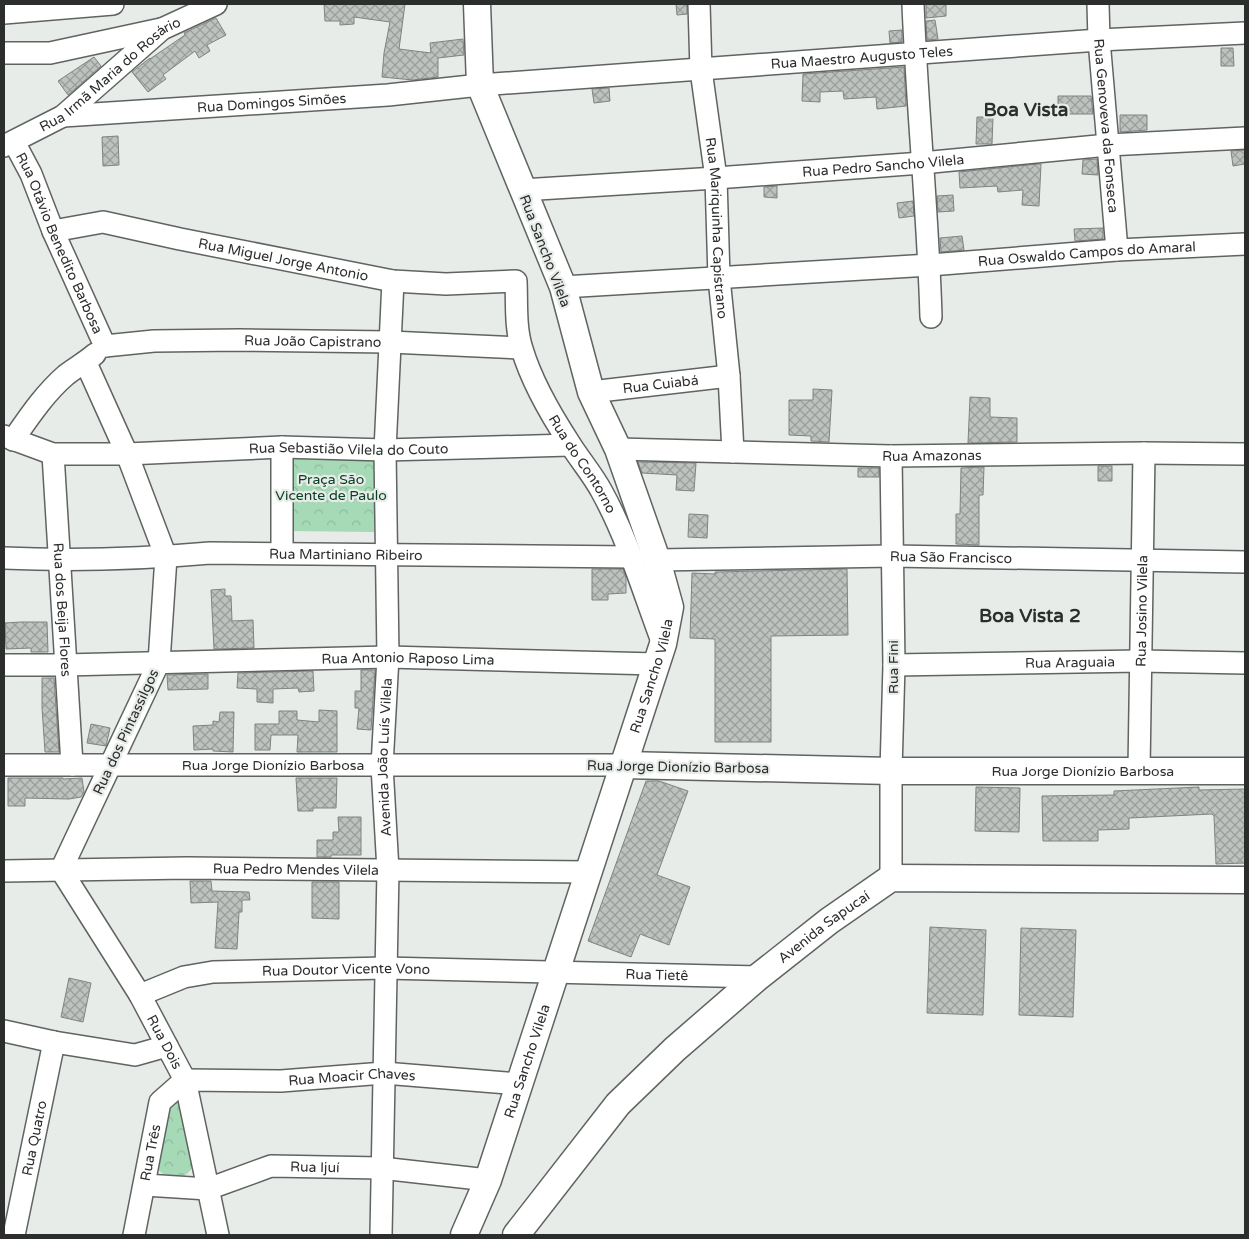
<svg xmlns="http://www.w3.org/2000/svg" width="1249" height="1239" font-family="'Varela Round',sans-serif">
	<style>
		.park { fill: url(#park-crowns) }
		.building { fill: url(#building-cross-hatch); stroke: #7f8481 }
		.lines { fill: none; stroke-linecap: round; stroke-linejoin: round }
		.minor-casing { stroke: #5f6461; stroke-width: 24 }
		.major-casing { stroke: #5f6461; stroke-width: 29 }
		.minor { stroke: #fff; stroke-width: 21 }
		.major { stroke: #fff; stroke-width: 26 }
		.labels { text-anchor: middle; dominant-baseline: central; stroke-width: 4.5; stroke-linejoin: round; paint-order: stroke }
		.street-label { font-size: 14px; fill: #2c2e2d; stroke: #e7ece8 }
		.park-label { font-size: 14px; fill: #084023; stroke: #e7ece8 }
		.district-label { font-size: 19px; font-weight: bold; fill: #2b2f2c; stroke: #e7ece8 }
	</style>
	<defs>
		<pattern id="park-crowns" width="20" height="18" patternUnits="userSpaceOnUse" patternTransform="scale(1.25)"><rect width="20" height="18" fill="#a6d9b6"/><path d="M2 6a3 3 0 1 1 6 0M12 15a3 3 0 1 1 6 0" fill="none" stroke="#8fbb9d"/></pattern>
		<pattern id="building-cross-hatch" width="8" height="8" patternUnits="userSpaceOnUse" patternTransform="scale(1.25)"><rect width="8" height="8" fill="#bdc2be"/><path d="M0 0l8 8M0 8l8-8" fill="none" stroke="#9a9e9b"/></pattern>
	</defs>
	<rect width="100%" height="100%" fill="#e7ece8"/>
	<path class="park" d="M289 442 375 443 374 532 288 531Z
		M178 1101 180 1102 193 1166C187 1178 180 1177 167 1177L158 1170 156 1165 168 1106Z"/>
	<path class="building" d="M324 4H405L399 49 431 53 430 43 463 39 464 55 438 58V77L413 80 382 77 384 53 390 22 354 17V24L340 25V21H325Z
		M676 4H687V14L677 15Z
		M926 4H946V16L926 18Z
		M216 18 226 35 207 45 210 51 199 58 195 51 163 75 166 79 148 92 132 72 150 58V59L185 35 184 33Z
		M935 20 938 39 927 40 926 21Z
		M902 30V42L890 43 889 31Z
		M1221 48H1233L1234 66H1221Z
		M94 57 101 66 68 95 58 81Z
		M904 67 906 106 877 109 876 97 844 99 843 91 820 92V102L802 101 803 74Z
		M609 88 610 101 594 103 592 89Z
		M1058 96H1091L1093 114H1058Z
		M1120 115H1147V130L1120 132Z
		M977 117H993L992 144H976Z
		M118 136 119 165 103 166 102 137Z
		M1245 150V164L1233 166 1231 151Z
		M1097 159 1098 175 1082 174 1083 160Z
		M1038 164H1041L1039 206 1022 205 1023 190 998 192 997 186 960 188 959 172Z
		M777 186V198L764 197V187Z
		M953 195 954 211 938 212 937 196Z
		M913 201 914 216 899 218 897 203Z
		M1103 228V239L1075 241 1074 229Z
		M962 236 964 250 941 252 940 238Z
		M813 389 832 390 829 442 811 441V436L789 435V400H813Z
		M970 397 990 398V417L1017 418V442L968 443Z
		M638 462 696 463 694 491 676 490 677 475 642 473Z
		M1098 466H1112V481H1098Z
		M984 467 983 495H979V545L956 544V514H960L961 468Z
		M858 468H879V477H858Z
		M689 514 708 515 707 538 688 537Z
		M592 569H623L626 578V593L608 594V600H592Z
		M847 569 848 635 771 636V742H715V639L690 638 692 573 715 574V572Z
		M225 589V596H231L232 621 253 620 254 648 214 649 211 590Z
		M21 622H47L48 652H31V648L6 649 5 623Z
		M361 670H375L371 730 357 729 359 708H355V691H361Z
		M313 671 314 691 299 692 298 688 273 689V703L257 702V689L237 688 238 673Z
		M208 674V689L168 690 167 675Z
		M42 678H54L59 752H45L42 708Z
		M319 710 337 711V752H297L298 735H271L270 750H255V724H279V711H297V720L319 722Z
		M220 712H234L233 752 213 751V749L194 750 193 726 213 725V721L219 722Z
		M91 724 110 728 106 746 87 743Z
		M8 778H63V779L82 778 84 792 81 797 69 799 25 798V806H8Z
		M296 778H337L336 808H313V811H298Z
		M646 781H659L688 791 657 875 690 887 669 945 640 934 631 957 588 941Z
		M976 787 1020 788 1019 832 975 831Z
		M1199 787V790L1245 789V863L1216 864 1214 816 1212 814 1129 818V829L1098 830V841H1043L1042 796 1114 795V791Z
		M338 817H361V855H331V857H317V840H333V832H339Z
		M190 881H211L212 891 249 892 250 900H242V912H239L237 949 215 948 218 902 191 903Z
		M312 882H339V919L312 918Z
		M930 927 986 930 983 1015 927 1013Z
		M1021 928 1076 930 1073 1017 1019 1015Z
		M69 978 91 983 83 1022 61 1017Z"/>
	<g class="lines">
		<g class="minor-casing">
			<g id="minor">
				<path id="s1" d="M699 4 701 70 716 178 719 278 729 376 733 452"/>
				<path d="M913 4C917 108 928 212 931 317"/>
				<path id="s2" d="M1098 4 1099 40 1117 250"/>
				<path d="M4 13 113 4"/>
				<path d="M4 53H50L161 29"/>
				<path id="s3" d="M63 116 388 95 480 85 1099 40 1245 33"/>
				<path id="s4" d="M14 142 31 174 53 231 105 346"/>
				<path id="s5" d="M4 146 63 116 162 29 216 4"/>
				<path id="s6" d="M522 190 716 178 922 163 1108 145 1245 138"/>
				<path id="s7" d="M53 231 103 222 180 239 393 281 446 284 516 281C517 303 515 328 522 349 532 383 551 415 570 444 580 460 593 475 602 492 628 539 644 594 663 644"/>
				<path id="s8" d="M563 287 930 265 1117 250 1245 244"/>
				<path id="s9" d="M105 346 154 341 239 340 390 342 521 348"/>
				<path id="s10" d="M86 363 127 454 166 557 159 662 61 870 140 995 185 1080 218 1235"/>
				<path id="s11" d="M591 392 729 376"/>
				<path id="s12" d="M4 436 53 454H127L282 447 385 450 570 445"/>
				<path d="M13 440C29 417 45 393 66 375 75 368 86 362 95 354"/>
				<path id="s13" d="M618 449 891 456 1144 453 1245 454"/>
				<path id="s14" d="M53 454 72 765"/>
				<path d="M891 456 894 665 891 771V878"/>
				<path d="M282 553V447"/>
				<path id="s15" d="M4 558C73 561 142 559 210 553L632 557"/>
				<path id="s16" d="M657 560 892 556 1245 562"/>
				<path id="s17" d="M4 665H65L388 657 656 664"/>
				<path id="s18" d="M894 665 1140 661 1245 663"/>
				<path id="s19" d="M4 765H623"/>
				<path id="s20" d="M1139 770 1144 453"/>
				<path id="s21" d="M4 871 187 868 589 872"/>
				<path id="s22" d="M140 995 184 977 213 972 385 968 758 977"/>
				<path d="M4 1031 54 1042 135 1055 167 1046"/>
				<path id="s23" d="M145 1185 208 1189 271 1166 381 1168 488 1180"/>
				<path id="s24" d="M14 1235 54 1042"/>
				<path id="s25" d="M134 1235 160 1102 185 1080 281 1081 384 1073 519 1084"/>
				<path id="s26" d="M381 1235 388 870 382 766 388 657 385 450 393 281"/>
			</g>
		</g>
		<g class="major-casing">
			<g id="major">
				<path id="s27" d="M623 765 891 771H1245"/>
				<path id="s28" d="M464 1235 488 1180 663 644 670 607 657 560 618 449 591 392 563 287 480 85 477 4"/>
				<path id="s29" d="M516 1235 618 1104 675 1049 758 977 829 921 891 878 1245 880"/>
			</g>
		</g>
		<use href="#minor" class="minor"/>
		<use href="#major" class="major"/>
	</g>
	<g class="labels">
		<g class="street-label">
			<text stroke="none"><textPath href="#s3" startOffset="801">Rua Maestro Augusto Teles</textPath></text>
			<text stroke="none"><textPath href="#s5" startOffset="129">Rua Irmã Maria do Rosário</textPath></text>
			<text stroke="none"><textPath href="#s3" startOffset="209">Rua Domingos Simões</textPath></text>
			<text stroke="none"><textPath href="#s2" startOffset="122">Rua Genoveva da Fonseca</textPath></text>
			<text stroke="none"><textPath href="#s6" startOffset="362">Rua Pedro Sancho Vilela</textPath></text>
			<text stroke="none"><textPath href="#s1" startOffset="225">Rua Mariquinha Capistrano</textPath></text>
			<text stroke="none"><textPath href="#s4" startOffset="111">Rua Otávio Benedito Barbosa</textPath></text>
			<text transform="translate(545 251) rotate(69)">Rua Sancho Vilela</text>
			<text stroke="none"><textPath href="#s8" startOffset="525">Rua Oswaldo Campos do Amaral</textPath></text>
			<text stroke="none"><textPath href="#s7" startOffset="235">Rua Miguel Jorge Antonio</textPath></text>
			<text stroke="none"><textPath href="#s9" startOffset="208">Rua João Capistrano</textPath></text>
			<text stroke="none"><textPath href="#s11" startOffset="70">Rua Cuiabá</textPath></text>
			<text stroke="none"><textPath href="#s12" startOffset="348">Rua Sebastião Vilela do Couto</textPath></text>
			<text stroke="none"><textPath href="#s13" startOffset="314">Rua Amazonas</textPath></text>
			<text stroke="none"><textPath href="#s7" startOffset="669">Rua do Contorno</textPath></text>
			<text stroke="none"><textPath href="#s15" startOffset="342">Rua Martiniano Ribeiro</textPath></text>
			<text stroke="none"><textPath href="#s16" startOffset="294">Rua São Francisco</textPath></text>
			<text stroke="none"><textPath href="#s14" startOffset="156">Rua dos Beija Flores</textPath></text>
			<text stroke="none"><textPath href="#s20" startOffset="159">Rua Josino Vilela</textPath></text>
			<text stroke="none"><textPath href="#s17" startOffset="404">Rua Antonio Raposo Lima</textPath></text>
			<text stroke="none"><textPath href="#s18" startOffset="176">Rua Araguaia</textPath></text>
			<text transform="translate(893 667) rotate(-90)">Rua Fini</text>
			<text stroke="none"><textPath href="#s28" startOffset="590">Rua Sancho Vilela</textPath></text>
			<text transform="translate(126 732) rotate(-65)">Rua dos Pintassilgos</text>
			<text stroke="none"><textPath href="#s26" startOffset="478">Avenida João Luís Vilela</textPath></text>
			<text stroke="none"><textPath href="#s19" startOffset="269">Rua Jorge Dionízio Barbosa</textPath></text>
			<text transform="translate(678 767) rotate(1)">Rua Jorge Dionízio Barbosa</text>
			<text stroke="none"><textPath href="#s27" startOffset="460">Rua Jorge Dionízio Barbosa</textPath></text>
			<text stroke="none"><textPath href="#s21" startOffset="292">Rua Pedro Mendes Vilela</textPath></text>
			<text stroke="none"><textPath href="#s29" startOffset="438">Avenida Sapucaí</textPath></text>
			<text stroke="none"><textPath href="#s22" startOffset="210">Rua Doutor Vicente Vono</textPath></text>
			<text stroke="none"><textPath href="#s22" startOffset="521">Rua Tietê</textPath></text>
			<text stroke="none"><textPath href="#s10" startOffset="746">Rua Dois</textPath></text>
			<text stroke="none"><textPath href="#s28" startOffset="185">Rua Sancho Vilela</textPath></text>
			<text stroke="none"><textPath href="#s25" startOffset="336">Rua Moacir Chaves</textPath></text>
			<text stroke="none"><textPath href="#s24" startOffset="99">Rua Quatro</textPath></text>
			<text stroke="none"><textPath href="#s25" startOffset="84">Rua Três</textPath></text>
			<text stroke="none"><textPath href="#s23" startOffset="174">Rua Ijuí</textPath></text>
		</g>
		<g class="park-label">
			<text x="331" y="479">Praça São<tspan x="331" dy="16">Vicente de Paulo</tspan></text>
		</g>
		<g class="district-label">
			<text x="1026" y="110">Boa Vista</text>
			<text x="1030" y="616">Boa Vista 2</text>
		</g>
	</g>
	<rect width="1249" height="1239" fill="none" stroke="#2c2e2d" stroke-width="10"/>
</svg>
